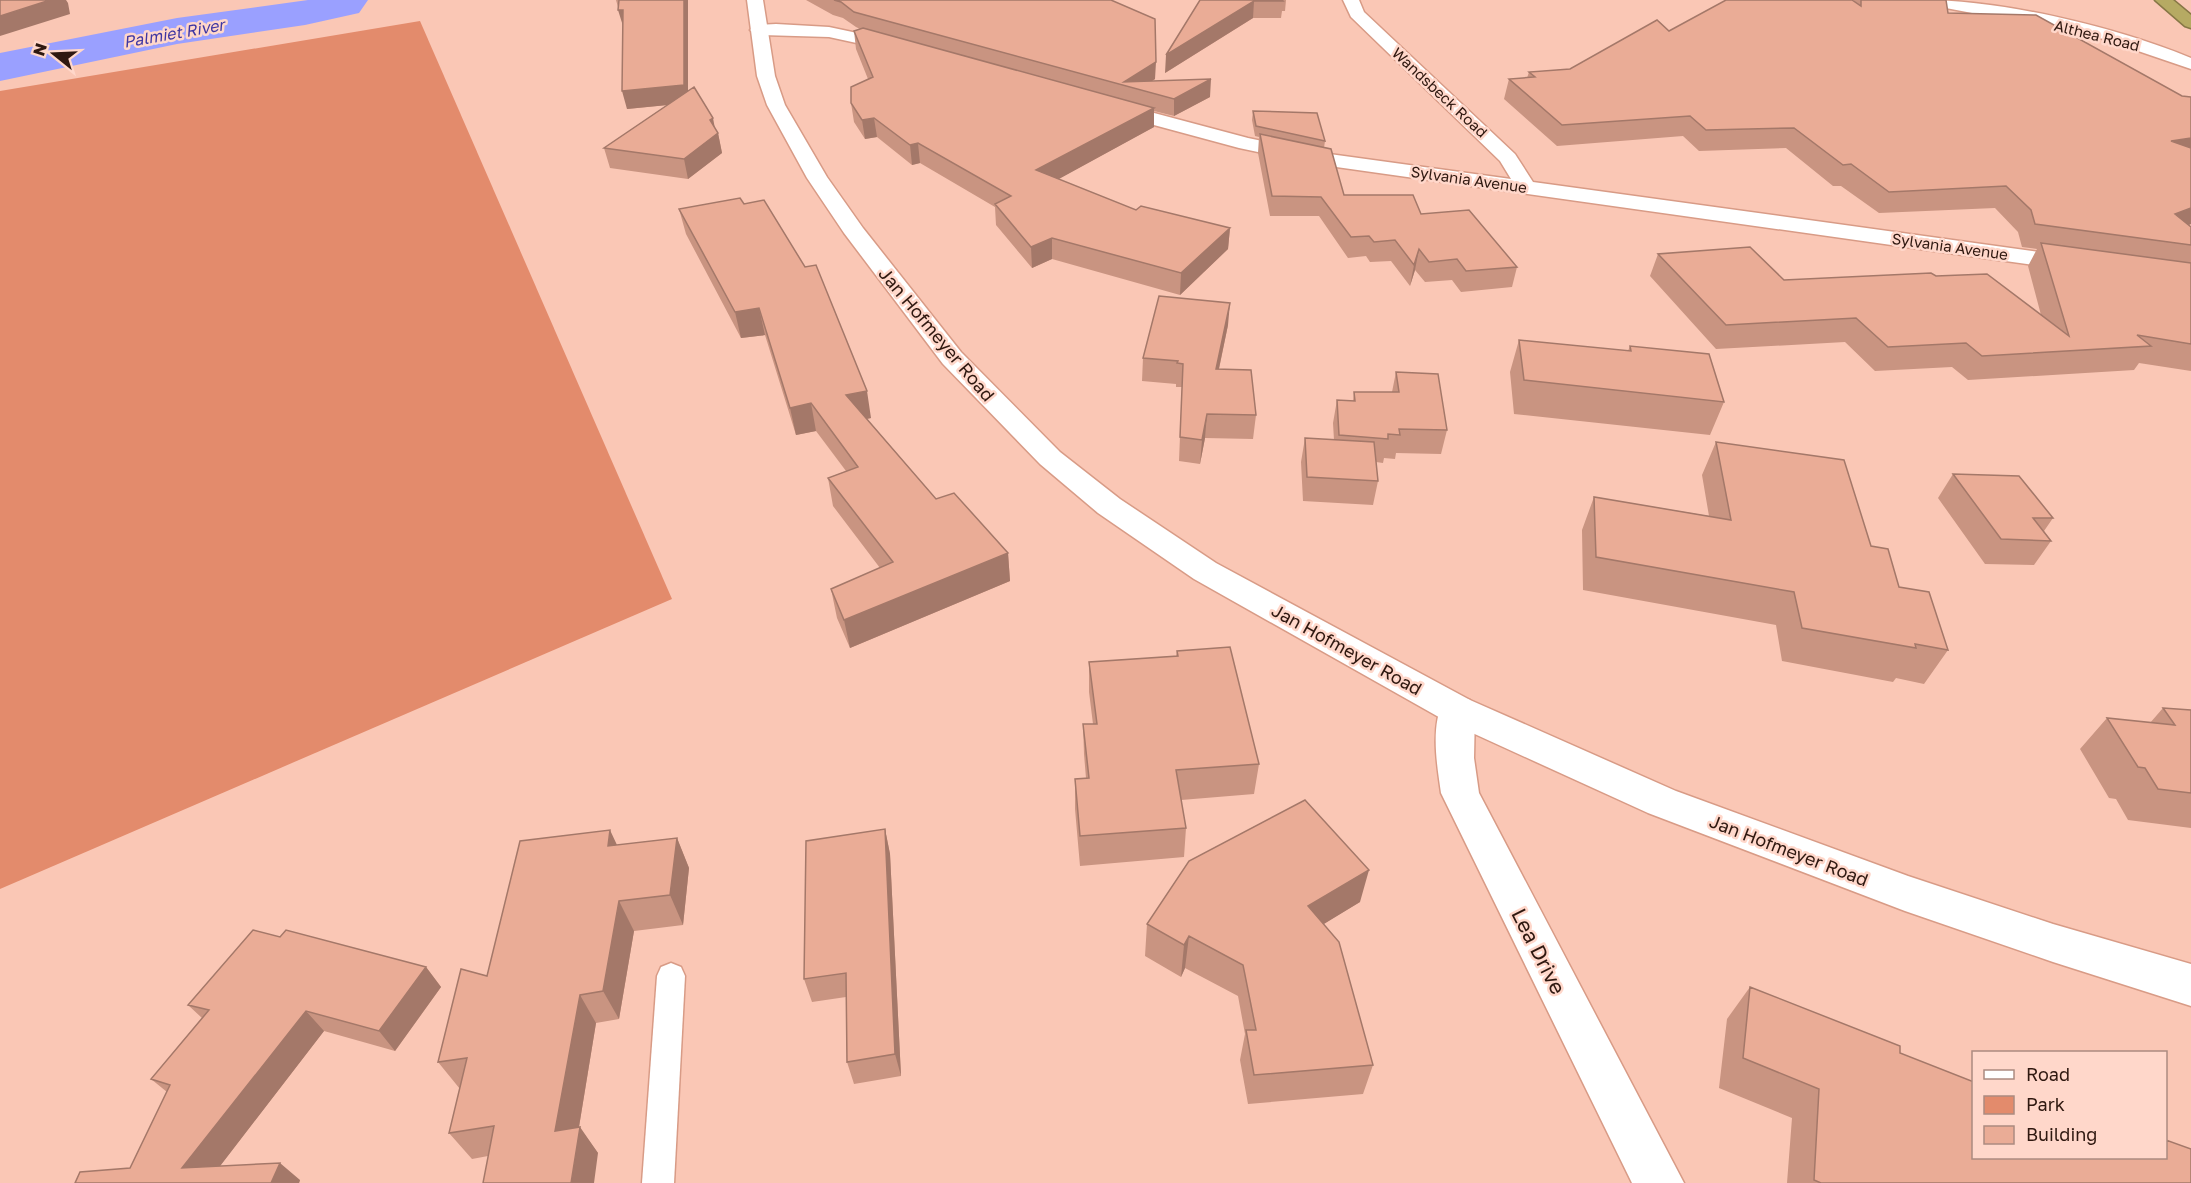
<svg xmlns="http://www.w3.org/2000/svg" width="2191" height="1183" font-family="'Golos Text',sans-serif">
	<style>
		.green { fill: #e38b6c }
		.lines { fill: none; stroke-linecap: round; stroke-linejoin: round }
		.river { fill: #9aa0ff; fill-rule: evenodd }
		.service-casing { stroke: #d89b86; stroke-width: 3 }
		.minor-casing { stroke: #d89b86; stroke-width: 3 }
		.tertiary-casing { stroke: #d89b86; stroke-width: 3 }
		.motorway-casing { stroke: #877746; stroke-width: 3 }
		.service { fill: #fff; fill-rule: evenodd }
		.minor { fill: #fff; fill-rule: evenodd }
		.tertiary { fill: #fff; fill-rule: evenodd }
		.motorway { fill: #b6aa63; fill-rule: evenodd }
		.wall { fill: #c99481 }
		.shaded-wall { fill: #a47869 }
		.building { fill: #eaac96; stroke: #a47869; stroke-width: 1.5 }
		.labels { text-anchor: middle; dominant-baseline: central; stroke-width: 5; stroke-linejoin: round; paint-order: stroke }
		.far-street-label { font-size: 15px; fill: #2f1810; stroke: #ffd7ca }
		.far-water-label { font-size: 16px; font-style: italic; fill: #3f36a2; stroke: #ffd7ca }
		.street-label { font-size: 18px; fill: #2f1810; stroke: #ffd7ca }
		.near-street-label { font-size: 21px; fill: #2f1810; stroke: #ffd7ca }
	</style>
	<rect width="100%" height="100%" fill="#fac7b5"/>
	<path class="green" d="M420 21 672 599 0 889V91Z"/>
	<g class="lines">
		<path class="river" d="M368 0 359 13 305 25 177 44 0 81V53L177 18 308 0Z"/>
		<g class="service-casing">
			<path id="service" d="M671 963 681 967 685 976 674 1183H642L657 976 661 967Z"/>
		</g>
		<g class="minor-casing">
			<path id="minor" d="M1343 0H1359L1364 12 1515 154 1533 182 2076 257 2084 259 2088 264 2084 269 2076 271 1315 164 1239 148 1102 111 1100 107 1109 101 1248 138 1315 152 1511 179 1500 161 1351 17Z
				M1922 0C2003 0 2116 27 2191 58V69L2094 36 1930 5Z
				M776 24 829 27 904 43 906 47 898 52 829 37 758 35 750 30 758 25Z
				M1457 696 1470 700 1475 710 1474 758 1479 793 1684 1183H1632L1441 793C1437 765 1430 726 1444 700Z"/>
		</g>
		<g class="tertiary-casing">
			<path id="tertiary" d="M747 0H763L775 76 785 105 827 177 863 228 961 352 1060 452 1120 499 1216 563 1470 700 1676 791 1908 876 2053 924 2191 964V1006L2053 962 1905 911 1648 813 1444 720 1194 579 1098 513 1040 464 943 364 844 233 807 178 767 105 757 76Z"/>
		</g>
		<g class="motorway-casing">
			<path id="motorway" d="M2155 0H2173L2191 15V28L2185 26Z"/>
		</g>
		<use href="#service" class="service"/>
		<use href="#minor" class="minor"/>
		<use href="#tertiary" class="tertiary"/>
		<use href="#motorway" class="motorway"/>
	</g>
	<path class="wall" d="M616 0H688V90L718 133 722 153 688 179 610 168 604 148 667 105 627 109 623 26 619 6 618 7Z
		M806 0H1111L1155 79 1152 81 1210 97 1174 116 1154 111V127L1058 179 1136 210 1230 228 1228 249 1180 295 1052 259 1032 268 996 225 995 207 920 163 912 165 877 137 865 139 854 122 851 103 868 79 856 49 854 31 860 29 856 27 843 18 833 15Z
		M1200 0H1286L1285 11H1282L1281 18H1253L1165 73Z
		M1854 0H1946L1948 13 2191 224 2188 225 2191 227V371L2139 363 2134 370 1968 380 1952 367 1875 371 1845 342 1716 349 1650 276 1658 254 1784 280 1936 276 2041 315 2028 266 2037 249 2022 247 2018 232 1995 208 1879 213 1841 186H1833L1786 148 1699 151 1683 136 1557 146 1504 99 1509 79 1527 78 1529 72 1570 69 1669 31 1854 1Z
		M1253 111 1325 141 1324 148 1344 195 1421 214 1517 267 1512 287 1461 292 1452 280 1425 282 1415 270 1410 286 1391 261 1370 262 1366 256 1348 258 1319 216H1270L1258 153 1259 137 1255 136 1252 120Z
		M679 209 871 418 867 419 936 499 1008 553 1010 581 850 648 837 618 831 589 880 568 833 506 828 478 846 471 816 431 796 435 765 335 741 338 686 234Z
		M1228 325 1219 369 1256 415 1253 439 1205 438 1200 464 1179 461 1182 387H1176V384L1142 381 1143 358Z
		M1519 340 1628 351 1630 346 1724 402 1710 435 1514 414 1510 372Z
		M1396 372 1447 430 1441 454 1396 453 1395 459 1384 458 1383 463 1376 462 1378 481 1373 505 1303 501 1301 462 1305 438 1334 440 1333 423 1337 400 1353 401 1354 392H1392Z
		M1716 442 1871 546 1899 587 1948 650 1924 684 1896 678 1893 682 1782 661 1776 625 1583 590 1582 530 1594 497 1709 516 1702 475Z
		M1953 474 2053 518 2044 531 2051 541 2034 565 1985 564 1938 498Z
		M1177 651 1259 764 1254 794 1181 800 1186 828 1184 857 1080 866 1075 809V779L1086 778 1084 754 1083 724H1093L1089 692V662L1176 656Z
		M2163 708 2191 710V828L2128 820 2116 799 2109 798 2080 749 2107 718 2150 723Z
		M885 829 890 854 901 1076 854 1084 847 1062 846 997 812 1002 804 979Z
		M677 838 689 868 683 925 634 931 619 1019 596 1023 579 1127 598 1153 488 1156 472 1159 449 1133 460 1089 438 1062 617 845Z
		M1360 902 1323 924 1373 1065 1363 1094 1248 1104 1240 1060 1245 1034 1238 996 1185 968 1181 977 1145 956 1147 924Z
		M280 937 426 967 441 987 395 1051 324 1031 220 1166 300 1180 299 1183H75L130 1168 167 1092 151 1079 202 1018 188 1005Z
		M1750 987 1900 1053 1974 1158 2191 1183H1787L1792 1118 1719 1088 1727 1019Z"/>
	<path class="shaded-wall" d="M50 0H66L68 3 70 14 0 36V16Z
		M684 0H688V103L627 109 622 91Z
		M1254 1 1253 18 1165 73 1166 55Z
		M618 10H623V26Z
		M1156 62 1155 79 1139 89 1124 82Z
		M1211 79 1210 97 1174 116V99Z
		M1154 108V127L1037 191 1036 170Z
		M713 118 716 134 718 133 722 153 688 179 684 159 710 120Z
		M874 118 877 137 865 139 862 120Z
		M2191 138V157L2171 141Z
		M918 143 920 163 912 165 910 145Z
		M2191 208V224L2161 237 2175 214Z
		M1230 228 1228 249 1180 295 1181 273Z
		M1052 238V259L1032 268 1031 247Z
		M1419 249 1415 270 1410 286 1414 265Z
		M1230 303 1228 325 1214 392 1216 369Z
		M759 308 765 335 741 338 735 312Z
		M867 391 871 418 850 422 846 395Z
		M811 403 816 431 796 435 790 408Z
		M1207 414 1205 438 1200 464 1202 440Z
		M1008 553 1010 581 850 648 844 620Z
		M885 829 890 854 901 1076 895 1054Z
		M610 830 624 860 608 846Z
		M677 838 689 868 683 925 670 895Z
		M1369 870 1360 902 1301 938 1308 906Z
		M619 901 634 931 619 1019 603 991Z
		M1189 936 1185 968 1181 977 1184 945Z
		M426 967 441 987 395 1051 379 1031Z
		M580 995 596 1023 574 1157 555 1131Z
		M306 1011 324 1031 207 1183 182 1168Z
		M580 1127 598 1153 594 1183H571Z
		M280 1163 300 1180 299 1183H271Z"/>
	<path class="building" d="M0 0H50L0 16Z
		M619 0H684V85L622 91 623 10H618Z
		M834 0H1111L1155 19 1156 62 1124 82 1211 79 1174 99 854 12 841 2Z
		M1200 0H1282L1283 1H1254L1166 55Z
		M1726 0H1852L1861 6V0H1946L1948 13 2036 15 2182 96 2191 97V138L2171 141 2191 148V208L2175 214 2191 227V245L2035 224 2031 210 2006 186 1889 192 1851 164 1843 165 1794 128 1706 130 1690 116 1562 125 1509 79 1535 77 1529 72 1570 69 1657 20 1669 31Z
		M863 28 1154 108 1036 170 1136 210 1141 206 1230 228 1181 273 1052 238 1031 247 995 204 1011 196 918 143 910 145 874 118 862 120 851 103V87L873 77 854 31Z
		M694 87 713 118 710 120 718 133 684 159 604 148Z
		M1253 111 1317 113 1325 141 1256 126Z
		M1260 134 1331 149 1344 195H1413L1421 214 1469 210 1517 267 1466 271 1457 259 1429 262 1419 249 1414 265 1395 240 1374 242 1369 236 1351 237 1321 197 1272 196Z
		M740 198 744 204 764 200 805 267 816 265 867 391 846 395 936 499 954 493 1008 553 844 620 831 589 893 562 828 478 858 467 811 403 790 408 759 308 735 312 679 209Z
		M2041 243 2191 263V344L2137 335 2151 346 1982 356 1966 343 1888 347 1856 318 1726 325 1658 254 1750 247 1784 280 1931 273 1936 276 1987 274 2069 336Z
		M1159 296 1230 303 1216 369 1251 370 1256 415 1207 414 1202 440 1180 437 1183 364 1177 363 1178 361 1143 358Z
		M1519 340 1631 351 1630 346 1709 354 1724 402 1524 380Z
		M1396 372 1438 374 1447 430 1399 429 1400 435 1388 434V439L1339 435 1337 400 1355 401 1354 392H1399Z
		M1305 438 1374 442 1378 481 1307 477Z
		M1716 442 1844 460 1871 546 1888 549 1899 587 1929 592 1948 650 1915 644 1916 648 1802 628 1794 592 1596 557 1594 497 1731 520Z
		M1953 474 2019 476 2053 518H2033L2051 541 2001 539Z
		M1230 647 1259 764 1176 770 1186 828 1080 836 1075 779 1089 778 1083 724H1097L1089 662 1178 656 1177 651Z
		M2163 708 2191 710V793L2158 789 2145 768 2138 767 2107 718 2175 725Z
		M1305 800 1369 870 1308 906 1339 942 1373 1065 1254 1075 1246 1030H1256L1243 965 1189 936 1184 945 1147 924 1189 861Z
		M885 829 895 1054 847 1062 846 973 804 979 806 841Z
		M610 830 608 846 677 838 670 895 619 901 603 991 580 995 555 1131 580 1127 571 1183H483L494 1126 449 1133 467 1058 438 1062 461 969 487 976 520 841Z
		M253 930 280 937 286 930 426 967 379 1031 306 1011 182 1168 280 1163 271 1183H75L80 1172 130 1168 170 1085 151 1079 209 1010 188 1005Z
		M1750 987 1900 1046V1053L1974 1082V1158H2166V1140L2191 1149V1183H1821L1814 1180 1819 1089 1743 1058Z"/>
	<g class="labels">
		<g class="far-street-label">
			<text transform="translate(2097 35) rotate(14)">Althea Road</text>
			<text transform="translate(1440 92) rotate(43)">Wandsbeck Road</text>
			<text transform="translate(1469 179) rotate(8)">Sylvania Avenue</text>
			<text transform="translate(1950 246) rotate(8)">Sylvania Avenue</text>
		</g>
		<g class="far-water-label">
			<text transform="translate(174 33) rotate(-10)">Palmiet River</text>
		</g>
		<g class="street-label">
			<text transform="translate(937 334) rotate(50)">Jan Hofmeyer Road</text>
			<text transform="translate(1347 649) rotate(29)">Jan Hofmeyer Road</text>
			<text transform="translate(1789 850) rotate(21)">Jan Hofmeyer Road</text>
		</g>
		<g class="near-street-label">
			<text transform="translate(1539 951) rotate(63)">Lea Drive</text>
		</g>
	</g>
	<rect x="1972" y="1051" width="195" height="108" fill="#ffd7ca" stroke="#ac8b80" stroke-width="1.5"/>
	<rect x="1984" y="1070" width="30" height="9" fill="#ffffff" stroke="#ac8b80" stroke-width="1.5"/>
	<text x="2026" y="1081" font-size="18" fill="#2f1810">Road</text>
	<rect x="1984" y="1096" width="30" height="18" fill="#e38b6c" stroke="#ac8b80" stroke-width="1.5"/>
	<text x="2026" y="1111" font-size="18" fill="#2f1810">Park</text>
	<rect x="1984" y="1126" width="30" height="18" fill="#eaac96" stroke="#ac8b80" stroke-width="1.5"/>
	<text x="2026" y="1141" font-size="18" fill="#2f1810">Building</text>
	<g transform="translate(54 54) rotate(288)" stroke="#ffd7ca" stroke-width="4.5" paint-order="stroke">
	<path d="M0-4.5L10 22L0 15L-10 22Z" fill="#2f1810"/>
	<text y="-9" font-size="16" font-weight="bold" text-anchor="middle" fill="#2f1810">N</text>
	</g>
</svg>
